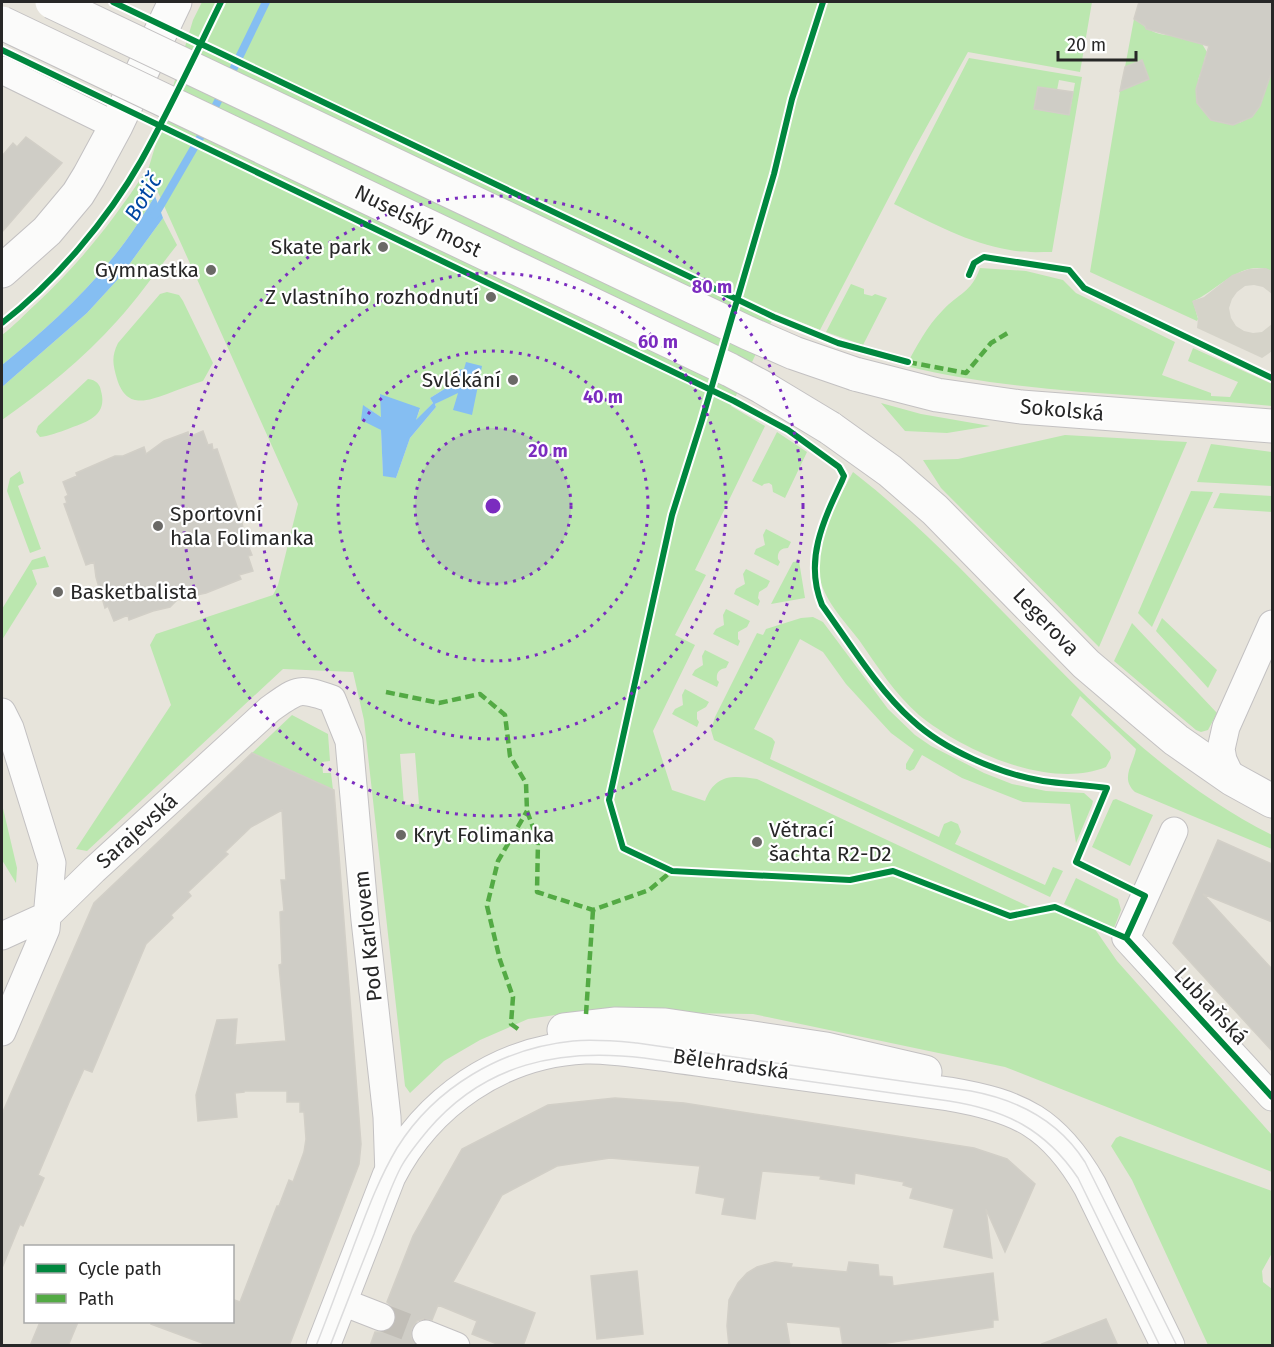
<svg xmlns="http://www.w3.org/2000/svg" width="1274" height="1347" font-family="'Fira Sans',sans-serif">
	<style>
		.green { fill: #bbe7af; fill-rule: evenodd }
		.plaza { fill: #d5d3c9 }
		.water { fill: #85bef2 }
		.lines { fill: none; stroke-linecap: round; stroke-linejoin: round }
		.stream { stroke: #85bef2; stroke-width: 8 }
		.building { fill: #cfcdc6; stroke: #d2cfc7; stroke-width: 1.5 }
		.street-tunnel { stroke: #c1beb7; stroke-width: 27; stroke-dasharray: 27 14; stroke-linecap: butt }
		.street-casing { stroke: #c3c1c2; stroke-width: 29 }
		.secondary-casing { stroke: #c3c1c2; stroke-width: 35 }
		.street { stroke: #fbfbfa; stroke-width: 27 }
		.secondary { stroke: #fbfbfa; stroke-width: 33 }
		.tram { stroke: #dcdcdd; stroke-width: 1.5 }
		.secondary-bridge-casing { stroke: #c3c1c2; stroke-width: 35; stroke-linecap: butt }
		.secondary-bridge { stroke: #fbfbfa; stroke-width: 33 }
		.quiet { stroke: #53aa44; stroke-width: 4.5; stroke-dasharray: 9 4.5; stroke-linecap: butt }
		.cycleway-casing { stroke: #fff; stroke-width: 10 }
		.cycleway { stroke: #00873e; stroke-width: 6 }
		.ring { fill: none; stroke: #7b2cbf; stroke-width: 3; stroke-dasharray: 3 6 }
		.poi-dot { fill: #6a6966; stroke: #fff; stroke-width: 2 }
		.labels { text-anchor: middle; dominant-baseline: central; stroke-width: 4.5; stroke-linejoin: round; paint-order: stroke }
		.street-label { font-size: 21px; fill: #272727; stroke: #fff }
		.poi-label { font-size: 21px; fill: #272727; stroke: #fff; text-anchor: end }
		.water-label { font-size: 22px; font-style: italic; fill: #0047a2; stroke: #fff }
		.centre { fill: #7b2cbf; stroke: #fff; stroke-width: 3 }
		.ring-label { font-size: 18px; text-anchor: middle; font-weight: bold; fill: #7b2cbf; stroke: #fff; stroke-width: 4.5; stroke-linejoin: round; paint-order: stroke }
	</style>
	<rect width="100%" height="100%" fill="#e7e4db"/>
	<path class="green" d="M202 2H1092L1080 72 968 52 911 155 820 330 776 312 731 406 765 426 695 570 706 575 675 635 695 645 653 731 672 790 705 801C715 774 732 775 757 779L1036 910 1055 907 1090 922 1117 961 1272 1135V1172L1005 1067 753 1014 683 1013 648 1008 589 1010 528 1019 480 1040 444 1061 410 1093 405 1086 364 720 353 672 283 669 87 851 76 849 171 705 150 645 156 634 273 595 278 585 298 504 148 170 193 20ZM464 370 472 414 458 392 435 404 436 407 410 438 396 478 383 475 381 430 364 406 381 417 420 409 415 422 433 403 430 398 451 385ZM415 753 419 804 404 805 400 754Z
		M1134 19 1139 20C1151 38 1176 37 1196 34L1210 57 1205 56 1204 64 1211 66 1200 74 1198 80 1207 83 1205 88 1196 90C1197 106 1208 119 1224 123L1227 115 1236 114 1239 123C1262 114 1263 93 1267 72L1272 68V271C1241 258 1218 291 1193 301L1198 319 1197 321 1090 272 1122 79 1132 86 1147 80 1148 77 1125 67Z
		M969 58 1082 77 1052 252C1039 252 1024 253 1010 250 968 243 932 223 894 204ZM1059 80 1075 83 1069 115 1034 109 1038 87 1057 90Z
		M146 171 155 196C141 219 127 241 110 261 79 300 40 334 2 365V335C14 326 25 314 36 304 81 262 112 222 146 171Z
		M163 218 177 245C157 270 139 297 117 321 83 359 43 391 2 420V387L87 313 120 277Z
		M980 268 1026 271 1063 280 1076 293 1175 342 1162 375 1211 393V396L1230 397 1238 382 1188 361 1193 348 1272 384V406C1150 394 1025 395 906 366 916 347 927 326 943 310 959 293 971 293 980 268Z
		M851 284 864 289V294L872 296 875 294 887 298 863 345 826 332Z
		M167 292 179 295 183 301 213 363 203 381C191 385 179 389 167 394 145 402 126 408 117 379 113 365 111 357 118 343L160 294Z
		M88 379C96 380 100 384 101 391 108 416 87 422 68 429 59 432 50 436 40 437L36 432 38 426Z
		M881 403 921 414 990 426 947 433 905 431Z
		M777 432 807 452 785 498 773 492 772 485 769 483 764 484 762 486 752 481Z
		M1065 435 1187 442 1099 647 941 488 923 460 958 459Z
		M1211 444 1272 452V486L1197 482Z
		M20 471 24 483 18 486 41 549 30 553 7 491 10 478Z
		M853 472C999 585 1104 751 1272 835V849L1135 792C1120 778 1133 765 1136 749L1080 696 1071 715 1110 752 1111 758 1106 767C1050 790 963 751 919 715 895 694 877 666 859 640 844 620 823 600 819 574 814 538 837 502 853 472Z
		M1191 491 1213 492 1152 627 1138 613Z
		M1220 493 1272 496V512L1213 508Z
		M766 529 791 542 788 548C781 548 777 552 778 559L780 562 778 566 754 554 756 549 765 545 763 535Z
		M45 556 49 567 32 570 37 584 2 640V609L32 560Z
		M799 561 805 598 771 604 793 562Z
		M746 569 770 581 767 587 759 592 758 598 760 601 758 606 734 594 736 589 745 584 743 574Z
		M726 609 750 621 747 627 738 632V639L740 641 738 646 713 634 716 629 724 625 723 615Z
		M813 617 823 622 888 709 915 735 931 746 984 773 1012 784 1046 791 1084 793 1093 801 1092 805 1076 843 1070 804 1023 802 962 778 922 755 914 769 910 771 906 769V764L914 750 891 733 846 684 823 652 800 639 754 729 772 738 775 742 770 759 939 837 944 824 951 821 958 824 961 832 955 844 1045 885 1053 867 1063 871 1050 897 714 740 711 730 715 717 757 633 763 635 766 629 801 618Z
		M1162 618 1217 670 1208 688 1156 631Z
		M1132 623 1217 713 1208 730 1201 732 1196 730 1114 661Z
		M705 650 729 662 726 668C719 669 716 673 717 680L719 682 717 687 692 675 695 670 703 665 702 656Z
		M685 689 709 702 706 707 697 712V719L699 722 697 727 672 714 675 709 683 705 682 695Z
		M292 715 328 734 330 761 322 762 323 773H331L333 790 252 753Z
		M1116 799 1153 815 1130 866 1092 847 1113 800Z
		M2 804 17 868 16 883 2 860Z
		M1076 878 1118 899 1121 910 1114 928 1064 904Z
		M1120 1136 1272 1191V1253L1262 1271 1263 1282 1272 1289V1345H1208L1132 1180 1111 1146 1116 1138Z"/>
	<path class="plaza" d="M1266 268 1272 271V294L1263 287 1254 285 1245 286 1237 292 1232 299 1229 308 1231 318 1236 326 1244 331 1253 333 1262 332 1272 324V351L1268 354 1262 358 1197 328 1198 318 1192 301 1204 297 1232 275 1249 269Z"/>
	<path class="water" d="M155 196 163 218 120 277 87 313 2 387V365C40 334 79 300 110 261 127 241 141 219 155 196Z
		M466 362 482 366 472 415 453 410 458 393 435 404 436 407 410 438 396 478 383 476 381 430 361 420 363 405 381 417 380 394 420 408 416 420 433 403 430 398 451 385 452 371 464 369Z"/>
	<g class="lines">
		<path class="stream" d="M229 78 266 2
			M211 115 223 91
			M155 215 205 129"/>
	</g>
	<path class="building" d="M1139 2H1272V71L1260 106 1252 117 1233 125 1211 120 1197 103 1196 89 1209 46 1146 29 1145 26 1134 19Z
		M1142 60 1149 79 1120 91 1125 67Z
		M1038 87 1073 92 1069 115 1034 109Z
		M26 137 62 163 2 232V156L13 143 17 147Z
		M203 431 208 445 212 444 213 450 217 449 241 518 245 538 252 555 248 556 253 571 239 575 241 579 206 593 178 599 170 607 153 611 129 620 128 615 114 621 108 606 105 608 96 577 94 562 86 565 64 504 67 503 65 497 68 495 63 482 77 476 76 473 115 456H123L144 447 146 454 164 441 188 432 189 437Z
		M252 753 334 790 361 1144 359 1164 289 1346H210L151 1324 152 1322H232V1299L240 1302 277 1206H279L289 1180 293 1182 304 1152 306 1139 304 1112H300V1102H287V1091H244V1092L235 1093 237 1117 198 1121 196 1095 217 1020 237 1019 235 1045 286 1041 279 965 282 964 280 912 284 911 281 880H286L282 810 251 827 225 852 228 854 188 892 191 896 171 915 173 918 146 944 92 1072 84 1069 70 1100 38 1175 44 1178 23 1226 20 1224 2 1268V1114L94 903Z
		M1218 840 1272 864V922L1203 894 1272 969V1051L1173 943Z
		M615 1098 684 1103 974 1148 1007 1159 1035 1184 1005 1252 986 1209 992 1258 944 1247 954 1209 910 1198 913 1188 903 1185 904 1182 855 1173 854 1184 820 1179 821 1176 762 1171 755 1219 722 1214 725 1198 696 1193 700 1166 610 1158 557 1166 502 1195 453 1282 535 1313 523 1346H502L472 1334 477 1321 438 1305 432 1320 423 1319 417 1321 412 1328 411 1337 416 1346H370L375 1332H384L390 1330 395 1323 396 1314 394 1308 387 1302 413 1236 462 1149 548 1105Z
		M775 1262 792 1264 791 1267 847 1272 849 1262 878 1265 879 1276 892 1277 893 1286 993 1273 998 1320H993V1327L867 1346H843L840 1327 786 1322 790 1346H729L727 1326 729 1300 738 1283 747 1273 757 1267Z
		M637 1271 643 1334 597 1339 591 1276Z
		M1106 1319 1118 1346H1043L1042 1344Z
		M40 1322H78L68 1346H30Z"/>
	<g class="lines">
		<path class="street-tunnel" d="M381 1317 426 1334"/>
		<g class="street-casing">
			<path id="street" d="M2 70 116 126
				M2 712 10 728 52 863 46 929 2 1032
				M1232 779 1223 760 1221 749 1226 727 1272 624
				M1174 831 1126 938 1272 1097
				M2 936 48 915 94 870 270 709C298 689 298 687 332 699L349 741 365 920 387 1117 389 1176
				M340 1301 381 1317
				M426 1334 456 1346"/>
		</g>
		<g class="secondary-casing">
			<path id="secondary" d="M2 271 47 231 78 194 89 176 116 126 175 2
				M855 374 937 395 1021 407 1272 426
				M830 428 890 471 935 510 1086 664 1146 715 1176 740 1232 779 1272 801
				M564 1030 616 1024 665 1025 826 1049 925 1072
				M323 1346 389 1176C427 1102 500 1051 585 1047 610 1046 636 1051 661 1054 687 1058 712 1061 738 1065 808 1075 879 1084 949 1094 1020 1106 1054 1123 1090 1186L1168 1346"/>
		</g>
		<use href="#street" class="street"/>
		<use href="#secondary" class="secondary"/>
		<path class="tram" d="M316 1346C329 1313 341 1280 353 1248 366 1214 378 1180 397 1148 435 1087 502 1048 573 1041 595 1039 615 1041 637 1043L971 1091C1019 1100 1059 1121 1085 1162L1177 1346
			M330 1346C345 1308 359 1271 374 1234 382 1212 390 1188 401 1167 408 1154 419 1141 428 1130 485 1063 560 1048 644 1058L949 1101C1006 1110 1045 1129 1078 1178L1160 1346"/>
		<g class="secondary-bridge-casing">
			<path id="secondary-bridge" d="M52 2 748 333 794 353 855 374
				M2 23 730 370 762 387 830 428"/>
		</g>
		<use href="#secondary-bridge" class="secondary-bridge"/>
		<path class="quiet" d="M908 362 966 373 991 343 1011 331
			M386 692 439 703 480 694 505 715 510 756 526 783 527 811 538 841 537 892 593 910 649 890 672 871
			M586 1014 593 910
			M518 1029 511 1024 513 997 500 960 487 906 498 861 527 811"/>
		<g class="cycleway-casing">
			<path id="cycleway" d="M113 2 774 317 838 343 908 362
				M823 2 792 99 774 174 702 420 672 515 609 800 623 848 672 871 850 880 893 871 1010 916 1055 907 1126 938 1272 1097
				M2 50 734 401 788 430 839 467 844 476 842 481C823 521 804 561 822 605 848 641 879 691 912 720 944 750 1000 774 1043 781 1064 784 1086 785 1107 788L1076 862 1145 896 1126 938
				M969 275 974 263 984 257 1069 270 1084 288 1272 378
				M2 323C55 282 108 219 141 161 170 109 195 55 221 2"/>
		</g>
		<use href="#cycleway" class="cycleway"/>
	</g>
	<circle cx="493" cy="506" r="78" fill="#7b2cbf" fill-opacity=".12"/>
	<g class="ring">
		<circle cx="493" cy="506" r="78"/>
		<circle cx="493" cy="506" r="155"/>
		<circle cx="493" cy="506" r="233"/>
		<circle cx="493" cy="506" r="310"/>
	</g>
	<g class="poi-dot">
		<circle cx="383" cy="247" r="6"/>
		<circle cx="211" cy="270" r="6"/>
		<circle cx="491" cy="297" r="6"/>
		<circle cx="513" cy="380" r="6"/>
		<circle cx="158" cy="526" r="6"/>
		<circle cx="58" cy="592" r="6"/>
		<circle cx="401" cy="835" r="6"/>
		<circle cx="757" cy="842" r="6"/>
	</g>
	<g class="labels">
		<g class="street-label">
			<text transform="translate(418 221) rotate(26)">Nuselský most</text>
			<text transform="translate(1062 410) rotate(5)">Sokolská</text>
			<text transform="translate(1046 622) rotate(46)">Legerova</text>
			<text transform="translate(137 831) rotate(-42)">Sarajevská</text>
			<text transform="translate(368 936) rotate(-96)">Pod Karlovem</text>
			<text transform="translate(1211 1006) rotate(47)">Lublaňská</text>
			<text transform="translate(731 1064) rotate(8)">Bělehradská</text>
		</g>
		<g class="poi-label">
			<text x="371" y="247">Skate park</text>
			<text x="199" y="270">Gymnastka</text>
			<text x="479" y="297">Z vlastního rozhodnutí</text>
			<text x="501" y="380">Svlékání</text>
			<text x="170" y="514" text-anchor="start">Sportovní<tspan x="170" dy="24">hala Folimanka</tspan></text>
			<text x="70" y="592" text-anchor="start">Basketbalista</text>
			<text x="769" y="830" text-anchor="start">Větrací<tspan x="769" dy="24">šachta R2-D2</tspan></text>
			<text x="413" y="835" text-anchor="start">Kryt Folimanka</text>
		</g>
		<g class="water-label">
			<text transform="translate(143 197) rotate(-59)">Botič</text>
		</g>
	</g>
	<circle cx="493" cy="506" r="9" class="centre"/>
	<g class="ring-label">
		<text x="712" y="293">80 m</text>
		<text x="658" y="348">60 m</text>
		<text x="603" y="403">40 m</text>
		<text x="548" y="457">20 m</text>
	</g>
	<rect width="1274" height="1347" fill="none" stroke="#272727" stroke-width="6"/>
	<rect x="24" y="1245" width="210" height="78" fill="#ffffff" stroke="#a9a9a9" stroke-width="1.5"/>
	<rect x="36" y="1264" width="30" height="9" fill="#00873e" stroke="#a9a9a9" stroke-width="1.5"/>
	<text x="78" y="1275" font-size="18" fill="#272727">Cycle path</text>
	<rect x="36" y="1294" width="30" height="9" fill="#53aa44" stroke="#a9a9a9" stroke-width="1.5"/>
	<text x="78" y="1305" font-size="18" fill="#272727">Path</text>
	<path d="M1058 51v9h78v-9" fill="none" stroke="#272727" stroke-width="3"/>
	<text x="1067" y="51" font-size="18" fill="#272727" stroke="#ffffff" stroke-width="4.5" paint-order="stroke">20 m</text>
</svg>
